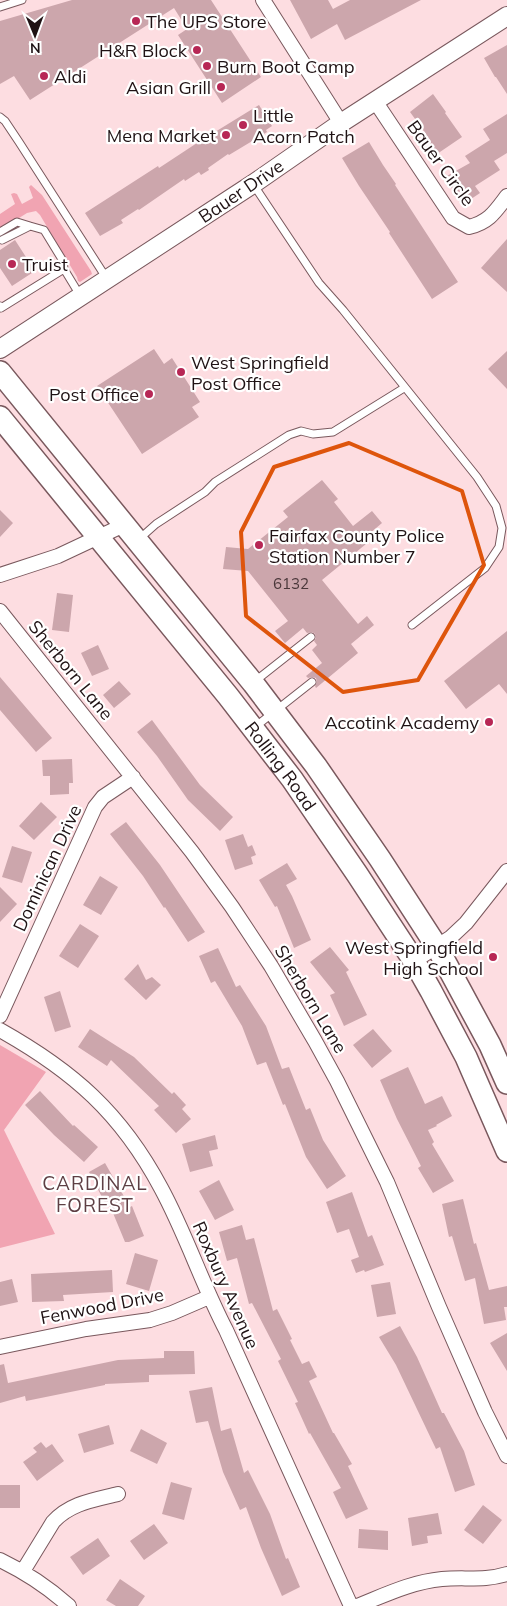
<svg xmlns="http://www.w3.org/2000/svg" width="507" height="1606" font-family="Mulish,sans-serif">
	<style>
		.green { fill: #f1a4b2 }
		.building { fill: #cca6ac }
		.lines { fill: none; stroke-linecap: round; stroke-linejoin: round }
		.service-casing { stroke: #79585d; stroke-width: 9 }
		.minor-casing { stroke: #79585d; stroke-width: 16 }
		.tertiary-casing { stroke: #79585d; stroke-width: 20 }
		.primary-casing { stroke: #79585d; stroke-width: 24 }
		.service { stroke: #fff; stroke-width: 7 }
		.minor { stroke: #fff; stroke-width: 14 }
		.tertiary { stroke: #fff; stroke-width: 18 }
		.primary { stroke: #fff; stroke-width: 21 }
		.marked { fill: none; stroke: #de550c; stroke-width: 4; stroke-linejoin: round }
		.poi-dot { fill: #b72755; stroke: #fff; stroke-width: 2 }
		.labels { text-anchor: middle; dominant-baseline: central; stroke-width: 4.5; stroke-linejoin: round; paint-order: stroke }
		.number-label { font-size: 15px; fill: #4a373a }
		.poi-label { font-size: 18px; fill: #1f1214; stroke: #fff; text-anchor: start }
		.street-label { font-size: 18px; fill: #1f1214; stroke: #fff }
		.neighbourhood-label { font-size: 19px; letter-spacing: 1px; fill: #5e3f44; stroke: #fff }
	</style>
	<rect width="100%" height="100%" fill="#fddde1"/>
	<path class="green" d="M31 185 42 195 91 271 92 274 80 282 78 281 77 277 40 215 36 211 27 213 0 230V214L15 204 11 194 14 193 17 194 22 204 33 198 29 187Z
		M0 1045 46 1072 4 1130 55 1234 0 1248Z"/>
	<path class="building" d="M72 0H211L261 77 222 103 178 35 187 29 174 8 30 100 14 76 0 84V21Z
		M290 0H328L333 9 350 0H421L345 40 337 24 311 39Z
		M507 45V94L496 77H495L484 58Z
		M433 94 446 112 445 113 462 137 437 154 425 135 426 134 410 112Z
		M259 105 272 126 266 130 267 132 229 155 228 154 208 168 209 170 201 175 199 172 185 181 184 179 139 210 138 209 121 220 123 223 100 236 85 213 158 166 159 168 200 141 199 140 214 130 215 132Z
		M507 114V153L494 161 500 170 475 186 480 193 462 205 445 177 470 163 465 156 490 140 483 129Z
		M369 142 383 165 396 184 395 185 458 282 432 299 389 233 390 232 359 186 342 158Z
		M507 239V292L481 268Z
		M15 240 35 271 12 286 0 268V250Z
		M154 349 164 364 172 358 200 402 192 407 199 417 142 454 97 386Z
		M507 351V389L488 369Z
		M322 480 338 499 334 502 353 526 372 511 382 523 362 540 366 544 322 580 358 624 367 616 374 625 351 644 358 653 316 688 315 686 317 682 316 678 312 677 308 678 306 676 322 663 312 650 317 645 314 641 316 638 315 634 312 632 307 633 303 628 285 643 275 631 288 621 248 571 223 569 226 547 248 549 288 517 283 511Z
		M0 510 13 523 0 537Z
		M57 593 73 595 69 632 52 630Z
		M507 631V694L499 684 466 709 444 681Z
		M98 645 109 669 92 676 81 653Z
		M0 677 52 738 36 752 0 710Z
		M119 681 131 694 114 708 103 695Z
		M152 720 200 785 233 817 220 831 188 800 157 756 137 732Z
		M72 759 73 783H69V794L50 795V776H43L42 760Z
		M41 802 57 817 34 840 19 826Z
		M126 822 160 865 205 932 188 942 165 907 164 908 143 876 110 834Z
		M243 834 248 847 252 845 256 855 251 857 253 864 235 870 225 840Z
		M12 846 32 852 22 883 2 877Z
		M287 863 297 879 286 885 292 896 311 940 294 948 277 906 275 907 259 880Z
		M100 876 118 887 101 915 83 905Z
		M0 887 17 904 0 922Z
		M80 924 99 936 78 968 59 956Z
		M330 947 349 970 346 972 367 1015 344 1026 330 995 335 993 310 962Z
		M218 948 236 987 240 985 266 1026 282 1069 289 1067 306 1110 310 1108 323 1140 346 1176 327 1189 306 1157 285 1104 283 1105 266 1062 257 1065 242 1026 215 981 211 983 199 956Z
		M138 964 146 980 152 977 161 985 146 1000 124 979Z
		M60 991 71 1027 55 1032 44 997Z
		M90 1029 134 1057 172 1094 174 1092 186 1105 182 1109 191 1119 176 1133 154 1110 159 1106 111 1060 107 1066 78 1047Z
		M373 1029 392 1051 372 1068 353 1045Z
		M408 1067 425 1104 442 1096 452 1116 436 1125 437 1126 428 1130 434 1142 432 1144 454 1181 433 1193 418 1168 421 1166 397 1119 380 1080Z
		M40 1091 73 1126 74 1125 98 1147 84 1162 54 1135 25 1105Z
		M215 1135 218 1149 209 1151 213 1166 190 1172 182 1144Z
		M105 1163 130 1207 132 1206 144 1236 129 1242H125L108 1201 105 1203 89 1172Z
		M219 1180 234 1210 215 1220 199 1191Z
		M352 1192 368 1237 372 1235 384 1265 365 1272 364 1270 356 1273 351 1260 359 1257 349 1229 337 1233 326 1202Z
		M463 1199 474 1244 476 1243 489 1290 507 1286V1307H504L506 1320 484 1324 475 1278 465 1281 452 1236 449 1237 442 1204Z
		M242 1225 246 1240 254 1238 273 1311 277 1309 292 1339 290 1340 302 1364 309 1361 317 1377 309 1381 333 1433H334L352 1464 348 1466 368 1509 346 1519 333 1492 341 1488 310 1433 309 1434 295 1403 298 1402 278 1361 281 1359 252 1303 249 1304 237 1258 227 1261 219 1232Z
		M135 1253 158 1260 149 1291 126 1284Z
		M112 1270 113 1292 63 1295 64 1301 32 1302 31 1274Z
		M12 1279 18 1302 0 1306V1282Z
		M390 1282 396 1314 377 1317 371 1285Z
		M400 1326 417 1357 442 1413H444L464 1451 475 1485 455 1492 440 1447 436 1449 396 1365 379 1337Z
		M507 1333V1371L490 1343Z
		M164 1351H194L195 1374 149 1375V1382L105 1384V1385L26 1401 25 1396 0 1403V1365L4 1364 8 1383 118 1360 164 1358Z
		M212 1387 221 1431 231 1428 244 1473 248 1470 270 1514 286 1559 288 1558 300 1587 282 1596 261 1548 246 1507 240 1510 223 1472 208 1421 196 1423 189 1391Z
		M109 1425 114 1444 84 1453 78 1434Z
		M141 1429 167 1443 157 1464 130 1451Z
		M41 1442 46 1448 52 1444 64 1461 37 1481 23 1462 37 1452 33 1448Z
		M171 1482 192 1488 184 1520 162 1514Z
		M0 1485H20V1508H0Z
		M483 1505 502 1520 483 1544 464 1530Z
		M438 1513 442 1534 427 1536 428 1543 412 1546 408 1518Z
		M154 1524 168 1543 144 1560 130 1541Z
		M359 1529 388 1531V1550L358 1548Z
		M98 1538 110 1556 83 1575 70 1557Z
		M120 1579 145 1596 138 1606H116L106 1600Z"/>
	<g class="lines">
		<g class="service-casing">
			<path id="service" d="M0 7 22 0
				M0 117 5 121 19 142 107 279
				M253 184 319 283 343 310 477 477 496 506 502 528 499 547 485 568 412 625
				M0 232 17 222 30 226
				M2 240 30 226 44 230 63 261 64 269
				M0 306 1 308 64 269 81 297
				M138 540 156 524 205 492 215 482 289 435 301 431 313 434 333 432 404 388
				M254 682 311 637
				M255 727 312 682"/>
		</g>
		<g class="minor-casing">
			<path id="minor" d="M263 0 341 123
				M375 101 453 218 469 227C489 222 495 212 507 196
				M0 575 58 556 124 525
				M0 611 192 852 232 907 271 966 315 1041 337 1081 387 1182 439 1307 485 1412 507 1456
				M414 961 450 938 466 923 507 871
				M0 1016 95 807 103 797 133 777
				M0 1030C73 1071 121 1113 161 1188 186 1234 202 1284 226 1330L351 1606
				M0 1347 86 1329 150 1320 172 1313 209 1297
				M0 1560C25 1572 48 1587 69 1606
				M23 1571 53 1522C70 1503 94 1500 118 1494
				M357 1606C385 1595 411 1582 442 1579 464 1577 485 1581 507 1574"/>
		</g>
		<g class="tertiary-casing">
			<path id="tertiary" d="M0 349 253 184 341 123 507 16"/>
		</g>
		<g class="primary-casing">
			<g id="primary">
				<path d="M0 372 253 683 316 766 380 859 437 947 490 1045 507 1083"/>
				<path id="s1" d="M0 417 228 696 292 779 357 874 414 961 431 991 466 1057 507 1151"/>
			</g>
		</g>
		<use href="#service" class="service"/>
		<use href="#minor" class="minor"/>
		<use href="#tertiary" class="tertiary"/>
		<use href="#primary" class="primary"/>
	</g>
	<path class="marked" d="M349 443 462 491 484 565 418 680 343 692 246 616 241 532 274 467Z"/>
	<g class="poi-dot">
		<circle cx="136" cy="21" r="5"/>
		<circle cx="197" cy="50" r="5"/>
		<circle cx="207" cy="66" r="5"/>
		<circle cx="44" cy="76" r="5"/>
		<circle cx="221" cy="87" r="5"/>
		<circle cx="243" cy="125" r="5"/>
		<circle cx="226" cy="135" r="5"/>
		<circle cx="12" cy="264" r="5"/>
		<circle cx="181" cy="372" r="5"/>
		<circle cx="149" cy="394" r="5"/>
		<circle cx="259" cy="545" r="5"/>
		<circle cx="489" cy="722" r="5"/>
		<circle cx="493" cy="957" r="5"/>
	</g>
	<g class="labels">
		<g class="number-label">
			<text x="291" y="583">6132</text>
		</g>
		<g class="poi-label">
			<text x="146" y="21">The UPS Store</text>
			<text x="187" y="50" text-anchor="end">H&amp;R Block</text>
			<text x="217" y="66">Burn Boot Camp</text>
			<text x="54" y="76">Aldi</text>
			<text x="211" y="87" text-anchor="end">Asian Grill</text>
			<text x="253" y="115">Little<tspan x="253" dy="21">Acorn Patch</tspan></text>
			<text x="216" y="135" text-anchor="end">Mena Market</text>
			<text x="22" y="264">Truist</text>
			<text x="191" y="362">West Springfield<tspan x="191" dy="21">Post Office</tspan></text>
			<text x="139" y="394" text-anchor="end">Post Office</text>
			<text x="269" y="535">Fairfax County Police<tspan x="269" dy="21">Station Number 7</tspan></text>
			<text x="479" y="722" text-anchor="end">Accotink Academy</text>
			<text x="483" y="947" text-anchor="end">West Springfield<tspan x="483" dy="21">High School</tspan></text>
		</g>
		<g class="street-label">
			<text transform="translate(441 163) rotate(54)">Bauer Circle</text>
			<text transform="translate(241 191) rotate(-34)">Bauer Drive</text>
			<text transform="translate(71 670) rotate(51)">Sherborn Lane</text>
			<text stroke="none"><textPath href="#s1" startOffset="448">Rolling Road</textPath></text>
			<text transform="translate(47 868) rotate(-65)">Dominican Drive</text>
			<text transform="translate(311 999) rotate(59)">Sherborn Lane</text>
			<text transform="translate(226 1285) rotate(66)">Roxbury Avenue</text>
			<text transform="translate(102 1306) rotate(-11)">Fenwood Drive</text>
		</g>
		<g class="neighbourhood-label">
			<text x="95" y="1183">CARDINAL<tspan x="95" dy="22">FOREST</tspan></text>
		</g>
	</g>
	<g transform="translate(35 35) rotate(179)" stroke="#ffffff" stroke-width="4" paint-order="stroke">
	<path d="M0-4L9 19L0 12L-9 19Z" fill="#1f1214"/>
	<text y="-8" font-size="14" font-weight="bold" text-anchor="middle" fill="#1f1214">N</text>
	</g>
</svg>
